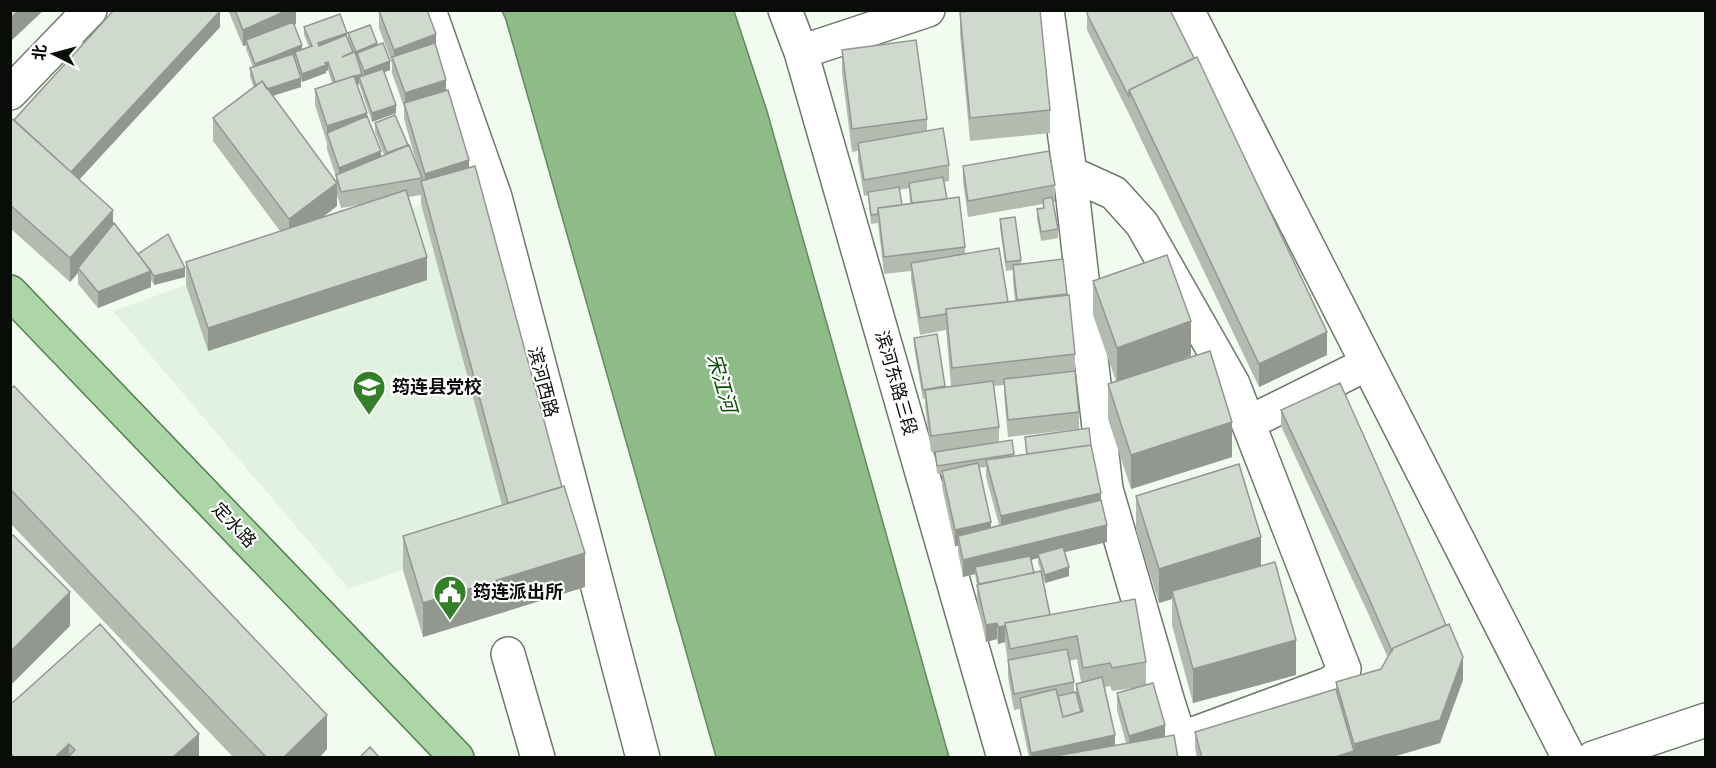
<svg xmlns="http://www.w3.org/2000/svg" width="1716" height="768" font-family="'Fira Sans','Noto Sans SC',sans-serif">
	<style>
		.built { fill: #e2f2e0 }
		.water { fill: #8dbc87; stroke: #658761; stroke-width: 1.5 }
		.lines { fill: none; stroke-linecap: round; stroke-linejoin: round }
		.minor-casing { stroke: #70786e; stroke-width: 36 }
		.major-casing { stroke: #507d4b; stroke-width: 36 }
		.minor { stroke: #fff; stroke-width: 33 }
		.major { stroke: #add6a8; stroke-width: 33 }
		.wall { fill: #b3bbb1; fill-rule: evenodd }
		.shaded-wall { fill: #929890 }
		.building { fill: #d0d9ce; stroke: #929890; stroke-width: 1.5 }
		.labels { text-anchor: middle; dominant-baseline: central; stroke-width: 4.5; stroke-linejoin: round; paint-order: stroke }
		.street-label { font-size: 18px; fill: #090c09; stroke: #fff }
		.poi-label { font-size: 18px; font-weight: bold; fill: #090c09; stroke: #fff; text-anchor: start }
		.water-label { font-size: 20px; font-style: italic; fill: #074b00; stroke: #fff }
	</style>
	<rect width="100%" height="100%" fill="#f1fbef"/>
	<path class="built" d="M475 189 564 520 403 570 349 589 113 311 186 285 406 213 421 204Z"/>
	<path class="water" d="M502 11H734L767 111 949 757H716L506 20Z"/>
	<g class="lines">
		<g class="minor-casing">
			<path id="minor" d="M429 10 495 197 643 758
				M785 10 801 52 1004 758
				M1047 10 1070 173 1106 489 1168 702 1180 739 1183 758
				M1187 10 1569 758
				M801 52 928 10
				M10 93 90 10
				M1070 173 1114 193 1142 224 1233 384 1344 669 1339 677 1329 684 1180 739
				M1248 423 1367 364
				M508 654 538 758
				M1593 758 1706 720"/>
		</g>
		<g class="major-casing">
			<path id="major" d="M10 292 457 758"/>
		</g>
		<use href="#minor" class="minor"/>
		<use href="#major" class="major"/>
	</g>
	<path class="wall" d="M228 10H296V24L294 25 302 50 309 47 304 35V27L347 37 348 40V33L377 45 390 70 384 72 396 113 372 122 359 84H357L367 116 381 157 384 155 375 132V123L408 146 418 168 404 119V107L392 73V63L379 28V11L436 46 446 90 585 587 423 637 403 570V536L502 505 421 204V195L408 197 427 280 208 351 186 285V262L280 231 213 141V118L254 88 250 77V68L253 67 246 49V45L243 46ZM328 70 332 83 315 89V105L327 143V149L336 177V182L273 96 301 87 300 75 302 82 326 73V71ZM337 195 341 208 359 205 322 218 337 206Z
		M1087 10 1327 355 1259 387 1129 114 1087 30Z
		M960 12 1050 110V133L970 141 960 35Z
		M220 27 79 179 138 254 185 277 154 285 151 280V287L98 308 78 284V273L70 282 10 228V117L14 120Z
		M842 50 927 119V131L949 165V181L944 182 947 199 965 247V254L1008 302 1015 301 1013 282V270L1006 271 1000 228V219L1021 260V264L1063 259 1075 354V375L1079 412V429L1008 437 1004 395V385L994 386 999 427V442L1012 440 1014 456 1026 454 1025 437 1091 445 1107 542 1065 552 1069 576 1045 583 1041 573 1050 615 1146 662V685L1165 736 1178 758H1029L1020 714V709L1014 710 1008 677V663L1005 642 998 644 997 639 986 642 977 601V586L975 574 963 577 958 552V546H955L942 487V473L937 474 935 452 960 448 931 452 925 406V399H923L914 347V338L945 387 951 386 946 330 920 335 911 279V271L884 274 878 223 871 224 868 195 864 196 858 160V151L852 152 842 73ZM909 188 910 204 902 205 899 190ZM986 467V477L999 525 991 528 979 468ZM1038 558V563L1041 571 1034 573 1031 560ZM1077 659 1081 682 1076 684V692H1074V682L1070 661ZM1110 686 1112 691 1140 687 1117 693V710L1126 743 1115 745 1105 687Z
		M963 166 1055 185V202H1053L1058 229V238L1041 241 1037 218V209L1043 208V204L968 217 963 182Z
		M1093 281 1191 356 1151 370 1232 457 1131 489 1108 419V384L1116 381 1093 315Z
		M10 389 327 749 319 758H234L10 523Z
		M1281 410 1463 680 1440 743 1389 758H1197L1195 748V732L1336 689V682L1381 669 1388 658 1367 611 1281 426Z
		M1136 496 1261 566 1296 675 1193 703 1172 625V599L1159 603 1136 530Z
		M10 705 199 758H10Z"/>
	<path class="shaded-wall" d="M19 10H44L10 42V19Z
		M288 10H296V24L247 44 246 40V45L243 46V30Z
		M220 11V27L68 192V175Z
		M347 33V41L318 52V43Z
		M436 34V50L394 61V50Z
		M377 43V52L357 53V60L356 61V52Z
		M302 45V54L295 52V57L255 73V64Z
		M390 61V70L364 80V71Z
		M328 62V70L326 71V73L302 82V74Z
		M362 74V82L359 77V84L336 92V83Z
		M301 78V87L258 100V92Z
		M446 80V96L405 106V93Z
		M396 105V113L372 122V113Z
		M367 113V130L327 133V143V126Z
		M381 151V168L339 185V168Z
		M469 160V177L425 191V174Z
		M337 183V206L289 242V219Z
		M113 210V233L78 268V273L70 282V258Z
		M427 257V280L208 351V328Z
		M185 268V277L154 285V276Z
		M151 271V287L98 308V292Z
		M1191 321V356L1117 383V348Z
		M1327 332V355L1259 387V364Z
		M1232 422V457L1131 489V455Z
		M1101 493V509L1001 533V516Z
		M991 522V538L958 536V546H955V530Z
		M1107 525V542L1040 558 1038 554V558L977 574 975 567V574L963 577V560Z
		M1261 537V571L1172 591V599L1159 603V569Z
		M585 553V587L423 637V603Z
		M1069 567V576L1045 583V575Z
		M70 592V626L10 686V652Z
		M997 623V639L986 642V625Z
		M1005 626V642L998 644V627Z
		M1296 640V675L1193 703V669Z
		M1463 657V680L1440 743 1389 758H1332L1354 751V744Z
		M327 715V749L319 758H283Z
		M1165 725V742L1129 752V736Z
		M199 734V758H172Z
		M1115 735V752L1087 758H1031V753Z
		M69 744V758H54Z"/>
	<path class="building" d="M10 10H19L10 19Z
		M114 10 220 11 71 172 14 120Z
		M235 10H288L243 30Z
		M381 10H427L436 34 394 50 379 11Z
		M976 10H1040L1050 110 970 118 960 12Z
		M1087 10H1170L1194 58 1129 90V97L1087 14Z
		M340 14 347 33 318 43 319 46 346 35 353 52 342 57 355 52 362 74 335 82 328 62 325 63 326 65 302 74 295 52 312 46 304 27Z
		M293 22 302 45 255 64 246 40Z
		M370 25 377 43 356 52 348 33Z
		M916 40 927 119 852 129 842 50Z
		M383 43 390 61 364 71 357 53Z
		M435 43 446 80 405 93 392 57Z
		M293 54 301 78 267 89 262 81 256 86 250 68Z
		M1197 57 1327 332 1259 364 1129 90Z
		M383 69 396 105 372 113 359 77Z
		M354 76 367 113 327 126 315 89Z
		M262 81 337 183 289 219 213 118Z
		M448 90 469 160 425 174 404 103Z
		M395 115 408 145 387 153 375 123Z
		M367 116 381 151 339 168 327 133Z
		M10 117 113 210 70 258 10 205Z
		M943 128 949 165 864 180 858 143Z
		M409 145 422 178 341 192 336 175Z
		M1049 151 1055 185 968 201 963 166Z
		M475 166 562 487 508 503 421 181Z
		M943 177 947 199 912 203 909 183Z
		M899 187 902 205 878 208V214L871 215 868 192Z
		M406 190 427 257 208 328 186 262Z
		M959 197 965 247 884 257 878 208Z
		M1052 197 1058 229 1041 232 1037 209 1044 208 1043 199Z
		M1015 217 1021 260 1006 262 1000 219Z
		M114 223 151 271 98 292 78 268Z
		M168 234 185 268 154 276 138 254Z
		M999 248 1008 302 946 309V314L920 318 911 263Z
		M1167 255 1191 321 1117 348 1093 281Z
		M1063 259 1067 294 1017 300 1013 265Z
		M1069 295 1075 354 952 368 946 309Z
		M937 334 945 386 923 390 914 338Z
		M1210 351 1232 422 1131 455 1108 384Z
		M1075 371 1079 412 1008 420 1004 379Z
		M993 381 999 427 931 436 925 390Z
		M1340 383 1388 490 1446 625 1393 648 1392 651 1367 594 1281 410Z
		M14 386 327 715 283 758H267L10 489V389Z
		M1089 428 1091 445 1027 454 1025 437Z
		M1012 440 1014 454 937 466 935 452Z
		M1091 445 1101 493 1001 516 986 460Z
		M978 463 991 522 955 530 942 471Z
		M1239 464 1261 537 1159 569 1136 496Z
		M564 486 585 553 423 603 403 536Z
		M1101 500 1107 525 963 560 958 536Z
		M13 535 70 592 10 652V537Z
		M1063 547 1069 567 1045 575 1038 554Z
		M1030 556 1034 573 979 584 975 567Z
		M1275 562 1296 640 1193 669 1172 591Z
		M1041 571 1050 615 1005 623V626L998 627 997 623 986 625 977 585Z
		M1135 599 1146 662 1112 668 1110 663 1083 668 1077 636 1010 649 1005 623Z
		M100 624 199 734 172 758H67L75 750 69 744 54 758H15L10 753V705Z
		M1449 624 1463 657 1440 720 1354 744 1336 682 1381 669 1393 648Z
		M1067 649 1074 682 1014 694 1008 660Z
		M1102 677 1115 735 1031 753 1020 698 1056 689 1063 717 1083 711 1076 684Z
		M1153 683 1165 725 1129 736 1117 693Z
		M1336 689 1354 751 1332 758H1202L1195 732Z
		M1076 692 1081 712 1063 717 1058 696Z
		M1174 735 1178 758H1044Z
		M370 747 380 758H359Z"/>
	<defs>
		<g id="school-pin" transform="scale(1.725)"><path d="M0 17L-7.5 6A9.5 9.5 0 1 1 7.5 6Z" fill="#338029" stroke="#fff"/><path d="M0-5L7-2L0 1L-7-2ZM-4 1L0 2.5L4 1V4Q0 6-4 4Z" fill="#fff"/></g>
		<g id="civic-pin" transform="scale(1.725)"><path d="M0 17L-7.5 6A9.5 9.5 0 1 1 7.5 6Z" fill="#338029" stroke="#fff"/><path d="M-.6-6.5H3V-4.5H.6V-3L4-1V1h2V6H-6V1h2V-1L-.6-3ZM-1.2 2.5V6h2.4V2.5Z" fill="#fff"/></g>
	</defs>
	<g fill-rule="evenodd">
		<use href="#school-pin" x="369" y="387"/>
		<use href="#civic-pin" x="450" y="592"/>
	</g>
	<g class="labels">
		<g class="street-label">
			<text transform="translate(543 382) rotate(75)">滨河西路</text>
			<text transform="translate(896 383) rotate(74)">滨河东路三段</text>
			<text transform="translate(234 525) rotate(46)">定水路</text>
		</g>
		<g class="poi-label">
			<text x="392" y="387">筠连县党校</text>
			<text x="473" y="592">筠连派出所</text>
		</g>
		<g class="water-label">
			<text transform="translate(722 383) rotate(74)">宋江河</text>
		</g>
	</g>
	<rect width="1716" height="768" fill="none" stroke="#090c09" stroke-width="24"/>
	<g transform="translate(54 54) rotate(276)" stroke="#ffffff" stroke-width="4.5" paint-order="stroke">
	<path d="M0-4.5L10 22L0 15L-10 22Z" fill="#090c09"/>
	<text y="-9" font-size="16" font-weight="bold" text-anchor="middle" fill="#090c09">北</text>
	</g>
</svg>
